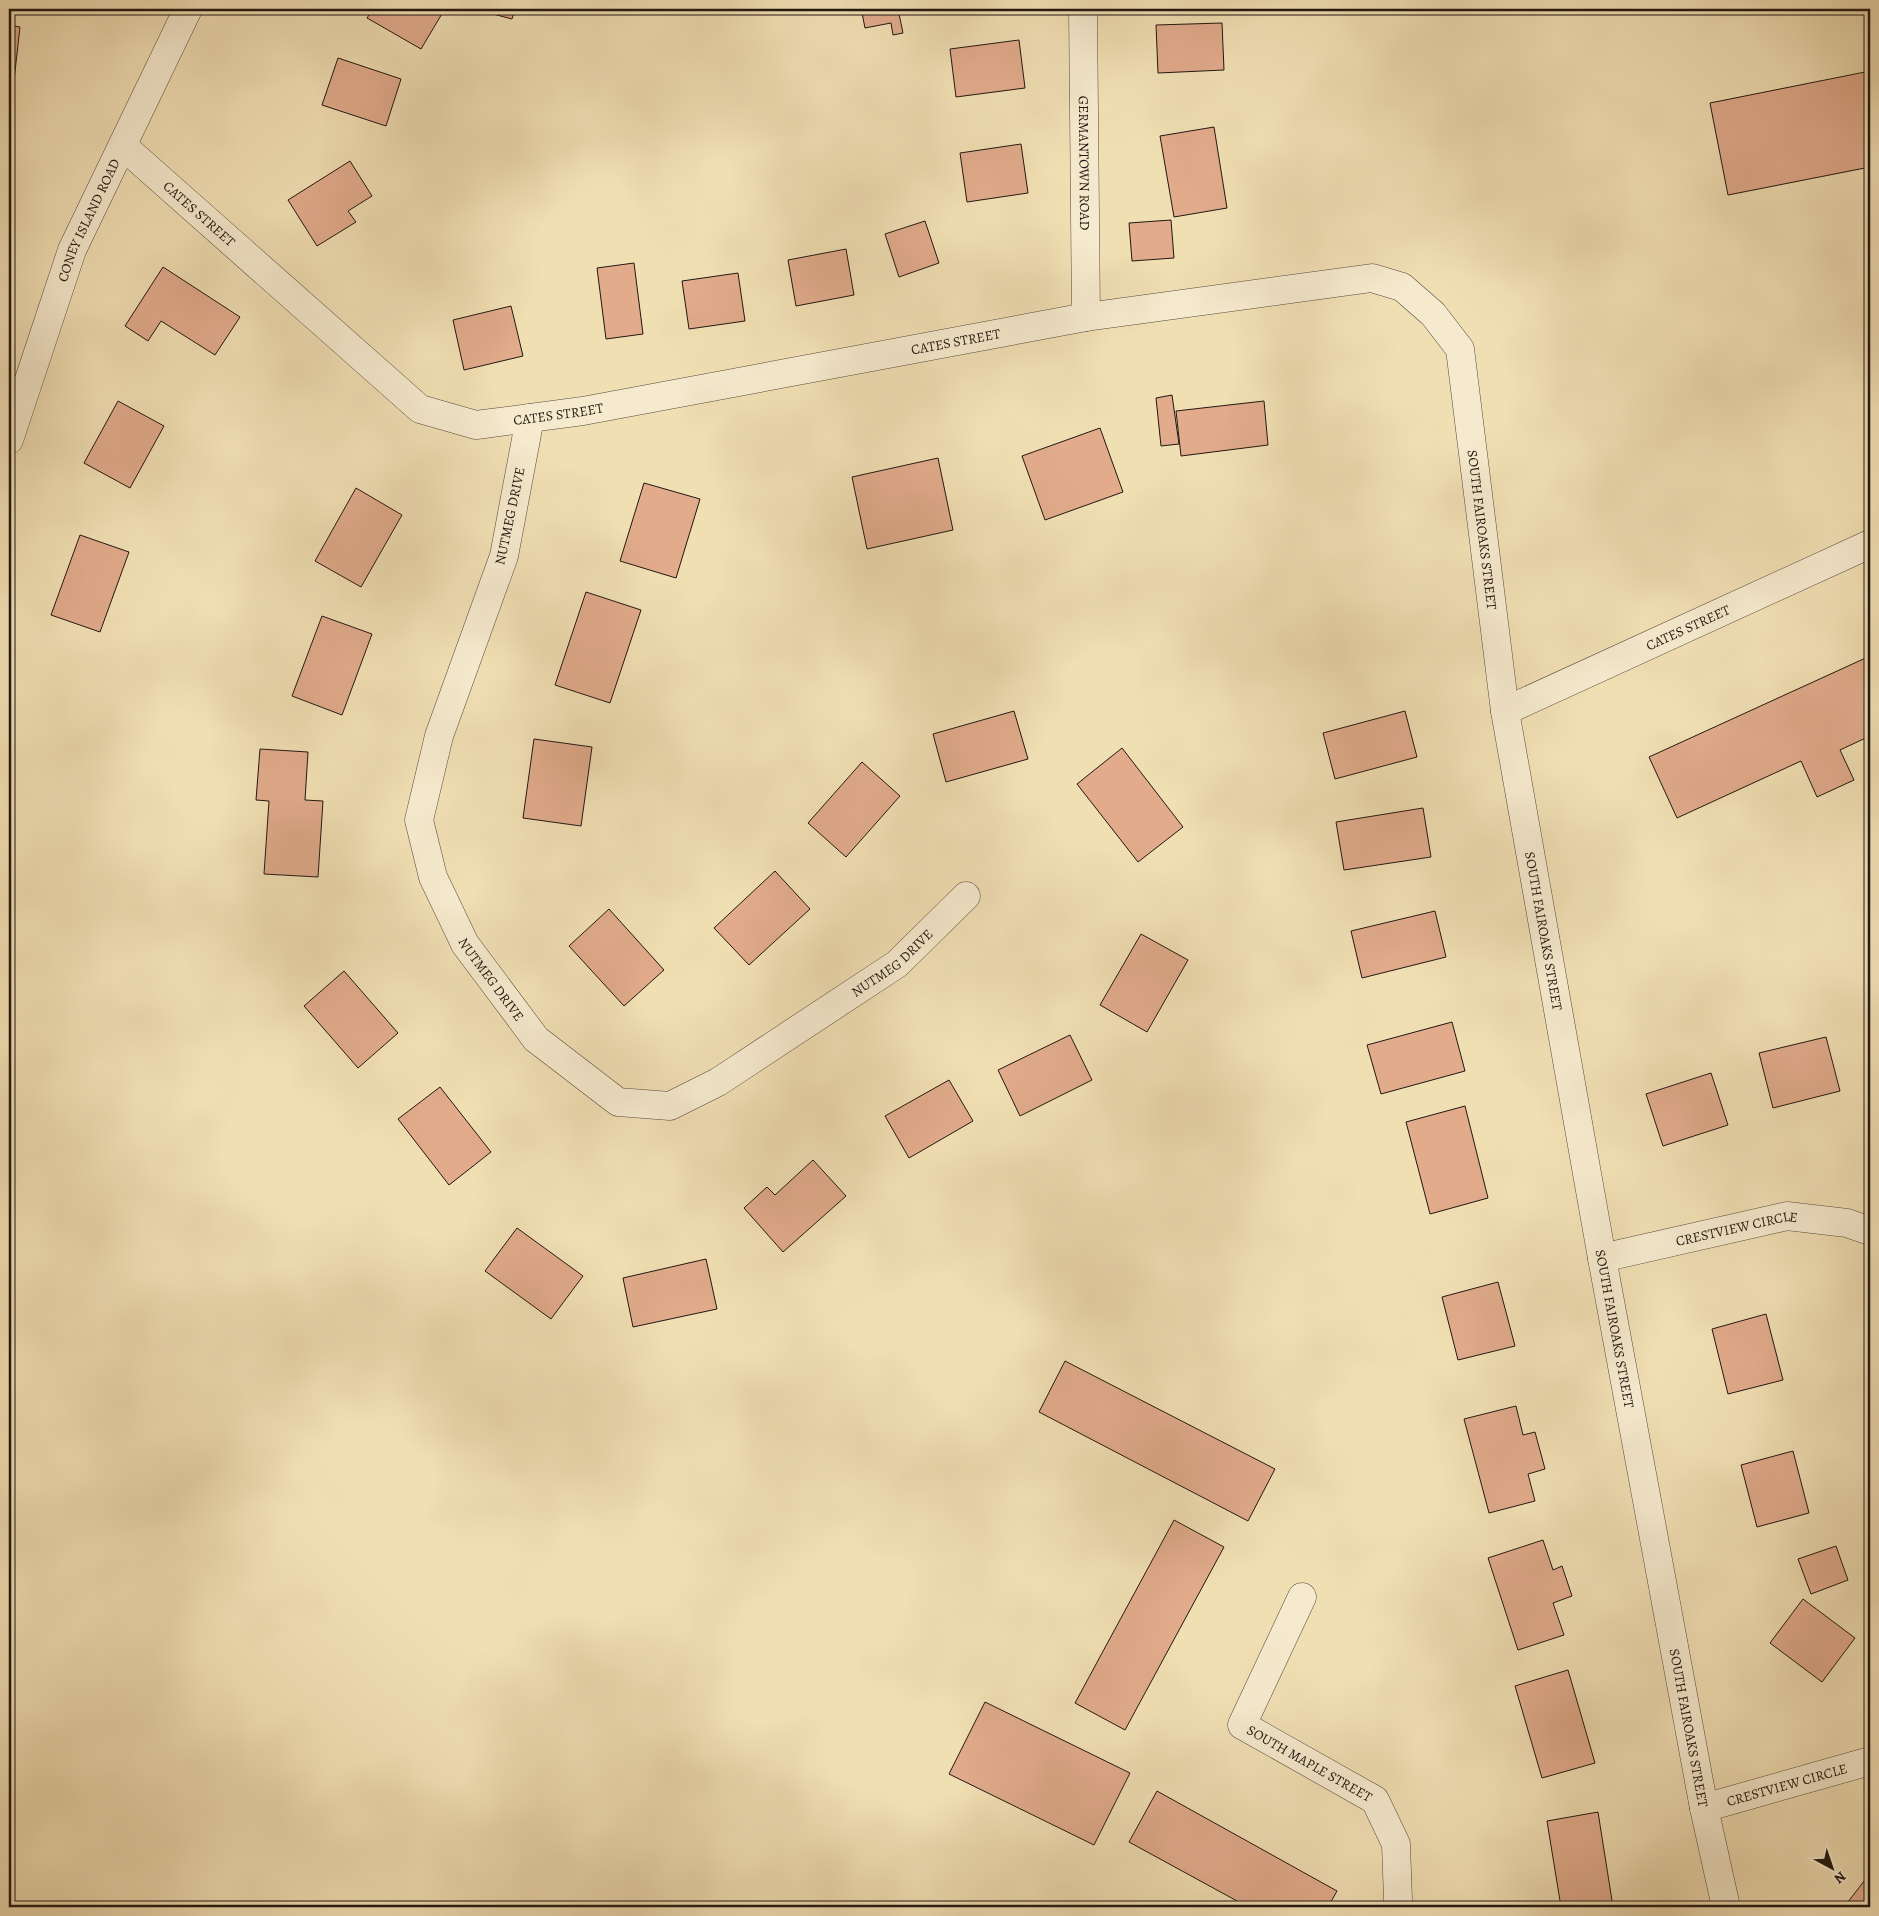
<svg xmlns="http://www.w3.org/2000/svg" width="1879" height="1916" font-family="Alegreya,serif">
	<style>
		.building { fill: #e1ab8c; stroke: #211711 }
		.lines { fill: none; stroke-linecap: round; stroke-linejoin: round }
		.minor-casing { stroke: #55493a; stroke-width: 29 }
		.tertiary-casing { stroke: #55493a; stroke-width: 29 }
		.minor { stroke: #f6eace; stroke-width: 28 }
		.tertiary { stroke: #f6eace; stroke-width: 28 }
		.labels { text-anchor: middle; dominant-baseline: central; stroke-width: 4; stroke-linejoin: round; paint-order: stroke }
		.street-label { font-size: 14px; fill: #211711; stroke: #f6eace }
	</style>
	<rect width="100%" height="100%" fill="#f1dfb4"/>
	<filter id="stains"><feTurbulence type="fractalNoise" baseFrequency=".004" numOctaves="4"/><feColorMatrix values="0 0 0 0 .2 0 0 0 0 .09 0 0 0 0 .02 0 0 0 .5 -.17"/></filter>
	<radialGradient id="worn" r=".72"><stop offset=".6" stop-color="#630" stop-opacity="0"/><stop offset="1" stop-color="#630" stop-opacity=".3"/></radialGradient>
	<path class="building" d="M373 9H437L443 12 421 49 367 18Z
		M474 9H515L512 19Z
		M882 9H898L903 33 893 35 891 23 865 28 862 13Z
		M1222 23 1224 70 1158 73 1156 25Z
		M9 25 20 27 11 107H9Z
		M1019 40 1025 88 956 97 950 49Z
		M338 58 401 79 386 126 322 105Z
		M1870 71V167L1728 195 1710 103Z
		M1214 127 1227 208 1174 217 1160 136Z
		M1021 144 1028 193 967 202 960 153Z
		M350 161 372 196 348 211 356 222 317 246 288 200Z
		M1171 220 1174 258 1132 261 1129 223Z
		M925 221 939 263 899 277 885 234Z
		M846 249 854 295 796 306 788 260Z
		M634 263 643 334 606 339 597 268Z
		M163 267 240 317 215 355 161 321 148 341 125 326Z
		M738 273 745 321 689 329 682 281Z
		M511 306 523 356 464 370 453 320Z
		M1172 395 1179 444 1161 446 1156 398Z
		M118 401 164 426 130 488 84 463Z
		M1264 401 1268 445 1181 456 1176 411Z
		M1100 428 1123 492 1045 520 1022 456Z
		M938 458 953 530 867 549 852 477Z
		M644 483 700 499 676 578 620 561Z
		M356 488 402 515 361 587 315 561Z
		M80 535 129 552 100 632 51 615Z
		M586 592 641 610 610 703 555 685Z
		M322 616 372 634 342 715 292 696Z
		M1870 656V736L1840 750 1854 780 1817 797 1801 761 1677 818 1649 757Z
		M1014 711 1028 759 946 782 933 734Z
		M1405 711 1417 757 1335 779 1323 733Z
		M534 739 592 747 581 826 523 818Z
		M1122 748 1183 827 1138 862 1077 784Z
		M260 749 308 752 305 800 323 801 318 877 264 874 269 801 256 800Z
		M862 762 900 796 846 857 808 823Z
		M1423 808 1431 857 1344 870 1336 822Z
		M775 871 810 909 749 965 714 928Z
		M609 909 664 970 624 1006 569 946Z
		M1435 911 1446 957 1362 978 1351 931Z
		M1141 934 1188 960 1147 1032 1100 1005Z
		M344 971 398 1033 358 1068 304 1006Z
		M1452 1022 1465 1071 1381 1094 1367 1045Z
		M1070 1035 1092 1080 1020 1116 998 1070Z
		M1826 1037 1840 1091 1773 1108 1759 1053Z
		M1711 1073 1728 1125 1663 1146 1646 1094Z
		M949 1080 973 1121 909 1158 885 1116Z
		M440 1087 491 1152 449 1185 398 1119Z
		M1465 1106 1488 1198 1430 1214 1406 1122Z
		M813 1160 846 1196 783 1252 744 1208 767 1187 775 1195Z
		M517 1228 583 1276 551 1319 485 1271Z
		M706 1259 717 1309 633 1327 623 1278Z
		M1498 1282 1515 1346 1458 1360 1442 1297Z
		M1766 1314 1783 1380 1728 1394 1712 1329Z
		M1065 1361 1275 1469 1248 1521 1039 1412Z
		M1516 1406 1523 1435 1535 1432 1545 1469 1528 1474 1535 1501 1489 1513 1464 1419Z
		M1793 1451 1809 1513 1757 1527 1741 1465Z
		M1174 1520 1224 1547 1125 1730 1075 1703Z
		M1543 1540 1553 1570 1562 1566 1572 1596 1553 1603 1564 1635 1518 1650 1488 1558Z
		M1836 1546 1848 1580 1811 1594 1798 1559Z
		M1803 1599 1855 1638 1822 1682 1770 1643Z
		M1568 1670 1595 1763 1542 1778 1515 1686Z
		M985 1702 1130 1773 1094 1845 949 1774Z
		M1157 1791 1337 1891 1328 1907H1248L1129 1842Z
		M1598 1812 1613 1907H1561L1547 1821Z
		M1868 1876 1870 1907H1844Z"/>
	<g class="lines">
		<g class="minor-casing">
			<g id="minor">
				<path id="s1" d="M1083 9 1086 317"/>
				<path id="s2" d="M123 146 420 409 476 425 583 411 1086 317 1372 278 1402 287 1433 314 1460 349 1505 711 1602 1258 1704 1808 1726 1907"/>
				<path id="s3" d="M530 418 504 556 439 736 419 820 433 877 465 944 536 1039 618 1102 670 1106 718 1082 897 964 966 896"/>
				<path id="s4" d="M1505 711 1870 544"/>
				<path id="s5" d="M1602 1258 1787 1216 1847 1223 1870 1231"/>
				<path id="s6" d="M1302 1597 1242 1725 1375 1800 1396 1844 1398 1900 1397 1907"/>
				<path id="s7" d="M1704 1808 1870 1761"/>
			</g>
		</g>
		<g class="tertiary-casing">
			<g id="tertiary">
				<path id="s8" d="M9 440 72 250 188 9"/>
			</g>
		</g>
		<use href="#minor" class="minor"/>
		<use href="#tertiary" class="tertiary"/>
	</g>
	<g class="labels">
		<g class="street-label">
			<text stroke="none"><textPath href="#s1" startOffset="154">GERMANTOWN ROAD</textPath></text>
			<text stroke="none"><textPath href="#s2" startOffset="102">CATES STREET</textPath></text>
			<text stroke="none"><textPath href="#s8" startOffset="234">CONEY ISLAND ROAD</textPath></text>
			<text stroke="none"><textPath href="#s2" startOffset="942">CATES STREET</textPath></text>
			<text stroke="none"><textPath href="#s2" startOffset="538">CATES STREET</textPath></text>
			<text transform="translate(510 516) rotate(-78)">NUTMEG DRIVE</text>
			<text stroke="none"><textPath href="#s2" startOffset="1662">SOUTH FAIROAKS STREET</textPath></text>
			<text stroke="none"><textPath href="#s4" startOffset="201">CATES STREET</textPath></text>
			<text stroke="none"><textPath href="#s2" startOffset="2068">SOUTH FAIROAKS STREET</textPath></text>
			<text stroke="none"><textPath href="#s3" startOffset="1090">NUTMEG DRIVE</textPath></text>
			<text stroke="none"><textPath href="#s3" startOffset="595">NUTMEG DRIVE</textPath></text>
			<text stroke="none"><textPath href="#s5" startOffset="138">CRESTVIEW CIRCLE</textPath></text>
			<text stroke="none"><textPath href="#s2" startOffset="2472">SOUTH FAIROAKS STREET</textPath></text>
			<text stroke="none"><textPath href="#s2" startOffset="2878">SOUTH FAIROAKS STREET</textPath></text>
			<text stroke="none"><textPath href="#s6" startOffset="219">SOUTH MAPLE STREET</textPath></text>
			<text stroke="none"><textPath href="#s7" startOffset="86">CRESTVIEW CIRCLE</textPath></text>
		</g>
	</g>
	<rect width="1879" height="1916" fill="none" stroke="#f1dfb4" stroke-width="30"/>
	<rect x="10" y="10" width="1859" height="1896" fill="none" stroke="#211711" stroke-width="2.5"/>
	<rect x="15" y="15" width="1849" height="1886" fill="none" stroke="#211711"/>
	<g transform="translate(1832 1868) rotate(140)" stroke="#f6eace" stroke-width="4" paint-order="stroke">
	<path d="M0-4L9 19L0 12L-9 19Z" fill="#211711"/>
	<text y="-8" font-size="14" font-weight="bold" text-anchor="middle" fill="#211711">N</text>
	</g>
	<rect width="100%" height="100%" filter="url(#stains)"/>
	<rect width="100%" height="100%" fill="url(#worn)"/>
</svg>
